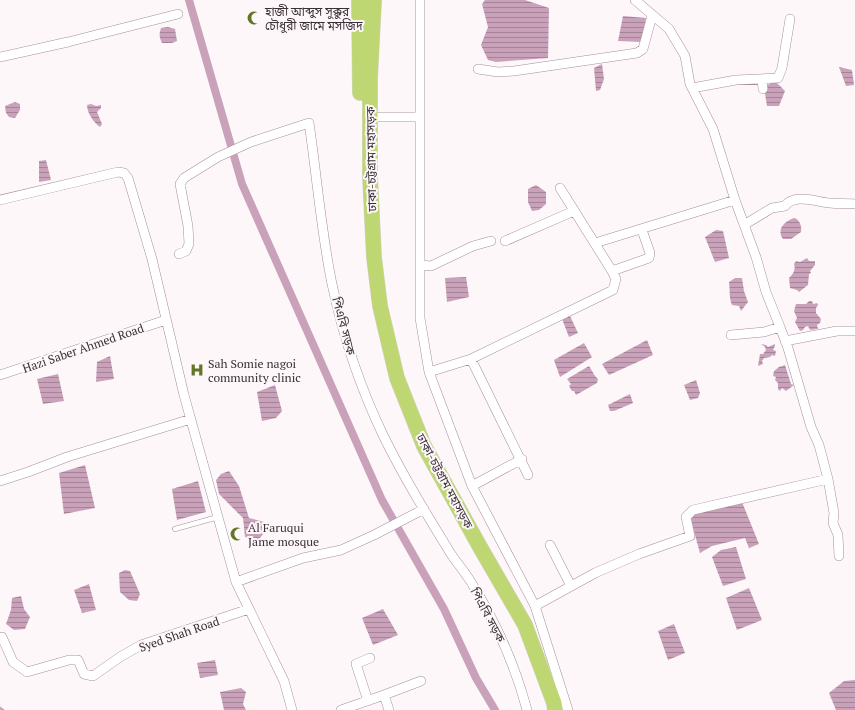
<svg xmlns="http://www.w3.org/2000/svg" width="855" height="710" font-family="'PT Serif','Noto Sans Bengali',serif">
	<style>
		.water { fill: url(#water-rules) }
		.lines { fill: none; stroke-linecap: round; stroke-linejoin: round }
		.stream { stroke: #c9a2ba; stroke-width: 2.5 }
		.canal { stroke: #c9a2ba; stroke-width: 8 }
		.service-casing { stroke: #a78e9e; stroke-width: 5.5 }
		.minor-casing { stroke: #a78e9e; stroke-width: 10 }
		.trunk-casing { stroke: #d8d6d7; stroke-width: 16 }
		.service { stroke: #fff; stroke-width: 4.5 }
		.minor { stroke: #fff; stroke-width: 9 }
		.trunk { stroke: #bed772; stroke-width: 15 }
		.labels { text-anchor: middle; dominant-baseline: central; stroke-width: 4; stroke-linejoin: round; paint-order: stroke }
		.poi-label { font-size: 12px; fill: #3a3036; stroke: #fdf7fa; text-anchor: start }
		.street-label { font-size: 12px; fill: #3a3036; stroke: #fdf7fa }
	</style>
	<defs>
		<pattern id="water-rules" width="6" height="5" patternUnits="userSpaceOnUse"><rect width="6" height="5" fill="#c9a2ba"/><path d="M0 2.5h6" fill="none" stroke="#a48498"/></pattern>
	</defs>
	<rect width="100%" height="100%" fill="#fdf7fa"/>
	<path class="water" d="M485 0H525L549 8 548 58 496 62 488 60 481 45 488 27 482 4Z
		M623 16 646 18 641 42 618 41Z
		M168 27 175 29 177 41 172 43H162C159 37 159 34 161 28Z
		M602 64 604 79 600 90 596 91 594 68Z
		M839 67 852 70 854 85 846 86Z
		M773 82 777 83 785 91 779 106H767L764 87Z
		M15 102 20 104V110L15 118 9 117 6 113 5 106Z
		M91 104 96 106 101 105V108L97 112 102 124 100 127C94 123 87 113 87 105Z
		M46 160 51 180 39 182V161Z
		M536 185 546 192V204L539 210 532 211 528 202V189Z
		M794 218C800 219 802 227 801 232L791 239H783C776 229 785 221 794 218Z
		M716 230 723 231 729 258 715 262 705 237Z
		M807 258 809 261H815V265L810 271 811 273 809 274 808 285 799 292 797 290 790 288 789 278C793 274 796 270 794 264L796 261 800 262Z
		M466 277 469 297 447 302 445 278Z
		M735 278H742L744 291 748 302 741 311 739 306 732 305C729 299 730 289 729 282Z
		M809 301H812L813 304 817 303 818 305 816 308V313L821 319 820 323 817 325 818 329 810 330 808 326 805 327 803 330 800 331 795 322 797 318 794 311 796 304H806Z
		M570 316 578 333 569 337 562 319Z
		M647 340 653 355 609 375 602 364Z
		M584 343 592 357 560 377 554 360Z
		M761 344 766 345 768 347 775 344V346L773 350 776 351 775 356 772 355 770 357 764 358 762 361 763 364 758 366 760 354H763L766 350 765 347Z
		M110 356 114 379 96 382 97 362Z
		M785 365 791 384 794 385 786 391 782 388 780 391 778 389V383L775 380 776 377 773 376 774 371 779 367Z
		M589 366 595 376 598 379 597 383 576 395 574 391H572L569 386 571 384 567 379Z
		M58 374 64 401 43 404 37 379Z
		M696 380 700 393 698 398 690 400 684 385Z
		M275 385 282 411 276 418 262 421 257 392Z
		M630 394 633 403 614 411H610L608 405Z
		M85 465 95 508 64 514 59 473Z
		M229 471 239 486 249 518 264 522 266 531 258 540 245 537 243 518 219 494 216 480 221 474Z
		M198 481 206 512 177 520 172 489Z
		M742 502 759 544 749 548 745 538 712 546 700 553 690 517 695 514Z
		M736 547 746 579 723 586 712 557 721 550Z
		M125 570 130 571 140 594 137 601 129 600 120 592 119 573Z
		M89 584 96 610 82 613 74 590Z
		M749 588 762 620 737 630 726 598Z
		M21 596 24 609 30 617 25 629 14 630 6 624 11 610 12 598Z
		M383 609 398 635 373 645 362 618Z
		M674 624 685 653 668 660 658 631Z
		M215 660 218 675 200 678 197 663Z
		M855 680V710H836L829 693 844 681Z
		M241 688 246 692 243 704 246 710H224L220 692Z"/>
	<g class="lines">
		<path class="stream" d="M0 708 3 710"/>
		<path class="canal" d="M189 0 242 184 382 500 444 609 476 678 495 710"/>
		<g class="service-casing">
			<path id="service" d="M175 529 218 517"/>
		</g>
		<g class="minor-casing">
			<path id="minor" d="M420 0V318L429 372 472 486 535 606 568 710
				M635 0 669 29 685 56 690 84 713 129 735 200 756 257 766 292 780 327
				M0 57 68 42 178 14
				M478 69 498 72 514 71 637 53 643 49 652 16
				M762 79 763 89
				M692 88 736 80 778 78 782 68 790 19
				M379 117H420
				M0 200 118 172 124 173 128 178 152 259 184 395 236 582 284 681 292 710
				M744 225 772 208 785 206C794 193 817 202 830 203 838 204 847 203 855 204
				M505 241 574 211
				M595 243 735 200
				M179 254 186 251 189 244 188 226 180 184 184 178 218 157 251 142 309 123C317 177 321 231 332 284 343 336 360 387 383 435 403 476 427 515 451 554 457 563 465 572 471 582 496 622 515 665 527 710
				M420 265 431 266 473 246 491 241
				M612 271 649 258 650 253 642 230
				M785 341 837 331H855
				M429 372 471 359
				M0 375 166 320
				M528 475 471 359 613 290 616 279 612 271 560 188
				M828 479 834 513 833 523 838 535 839 556
				M0 481 28 472 67 457 191 419
				M472 486 522 459
				M550 545 571 586
				M236 582 303 558 341 550 374 535 424 509
				M535 606 595 573 639 554 690 536 686 517 693 510 828 479 819 445 811 427 788 348 780 327 764 332 731 335
				M2 637 13 662 27 672 69 660H78L84 674 93 676 120 657 141 645 249 609
				M384 695 421 681
				M368 701 356 664 370 658
				M341 710 384 695 389 710"/>
		</g>
		<g class="trunk-casing">
			<path id="trunk" d="M359 0 360 93
				M374 0 370 78V176L374 257 380 306 397 378 424 446 480 547 525 625 554 703 555 710"/>
		</g>
		<use href="#service" class="service"/>
		<use href="#minor" class="minor"/>
		<use href="#trunk" class="trunk"/>
	</g>
	<defs>
		<g id="mosque-bare" transform="scale(1.08)"><path d="M3.5-4.9A6 6 0 1 0 3.5 4.9A5 5 0 1 1 3.5-4.9Z" fill="#627626" stroke="#fdf7fa" stroke-width="2.5" paint-order="stroke"/></g>
		<g id="hospital-bare" transform="scale(1.08)"><path d="M-5-5h3v3.5h4V-5h3V5h-3V1.5h-4V5h-3Z" fill="#627626" stroke="#fdf7fa" stroke-width="2.5" paint-order="stroke"/></g>
	</defs>
	<g fill-rule="evenodd">
		<use href="#mosque-bare" x="254" y="18"/>
		<use href="#hospital-bare" x="197" y="370"/>
		<use href="#mosque-bare" x="237" y="534"/>
	</g>
	<g class="labels">
		<g class="poi-label">
			<text x="265" y="11">হাজী আব্দুস সুক্কুর<tspan x="265" dy="14">চৌধুরী জামে মসজিদ</tspan></text>
			<text x="208" y="363">Sah Somie nagoi<tspan x="208" dy="14">community clinic</tspan></text>
			<text x="248" y="527">Al Faruqui<tspan x="248" dy="14">Jame mosque</tspan></text>
		</g>
		<g class="street-label">
			<text transform="translate(371 159) rotate(-91)">ঢাকা-চট্টগ্রাম মহাসড়ক</text>
			<text transform="translate(344 326) rotate(75)">পিএবি সড়ক</text>
			<text transform="translate(83 348) rotate(-19)">Hazi Saber Ahmed Road</text>
			<text transform="translate(445 481) rotate(62)">ঢাকা-চট্টগ্রাম মহাসড়ক</text>
			<text transform="translate(488 615) rotate(62)">পিএবি সড়ক</text>
			<text transform="translate(179 634) rotate(-19)">Syed Shah Road</text>
		</g>
	</g>
</svg>
